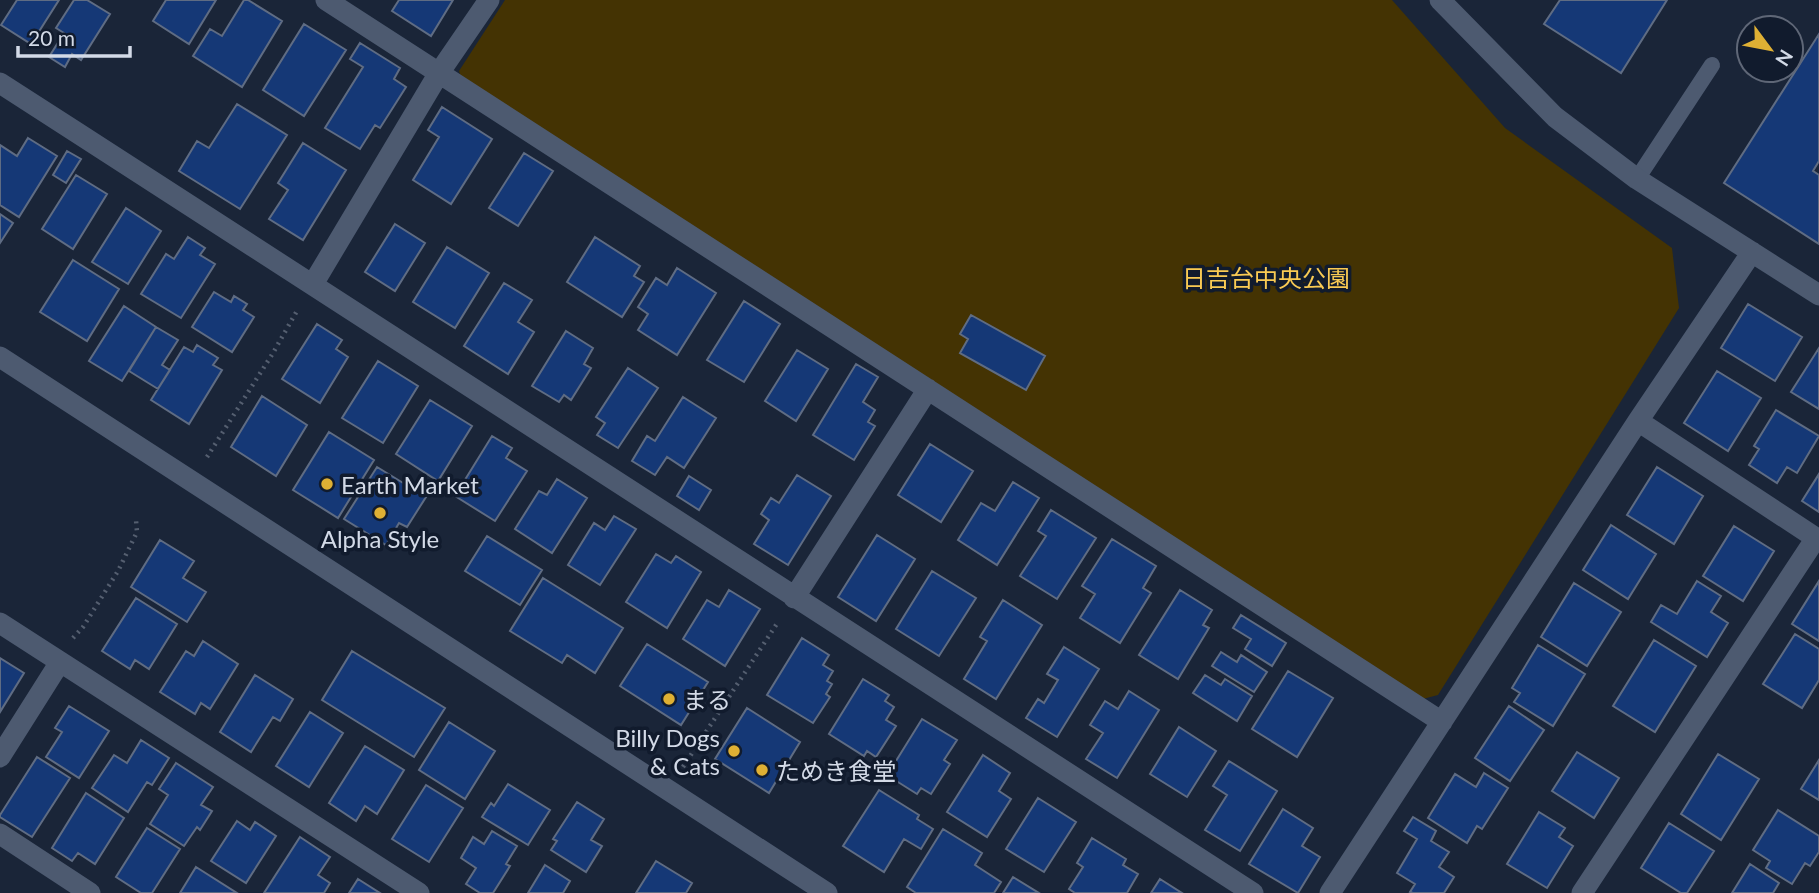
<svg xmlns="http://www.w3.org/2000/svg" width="1819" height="893" font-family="Lato,'Noto Sans JP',sans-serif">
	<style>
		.green { fill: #443303 }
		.building { fill: #153876; stroke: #5f6c83; stroke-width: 2 }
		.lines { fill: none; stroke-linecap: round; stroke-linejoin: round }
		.path { stroke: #555f70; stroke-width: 4.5; stroke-dasharray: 2 5; stroke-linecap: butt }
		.service { stroke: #4d5a70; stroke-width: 16 }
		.minor { stroke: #4d5a70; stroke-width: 21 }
		.tertiary { stroke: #4d5a70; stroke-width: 21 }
		.poi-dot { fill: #dfb034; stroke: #111b2d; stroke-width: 2.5 }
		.labels { text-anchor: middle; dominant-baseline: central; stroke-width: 7; stroke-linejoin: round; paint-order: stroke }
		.park-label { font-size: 24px; fill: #f9ca53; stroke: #111b2d }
		.poi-label { font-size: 24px; fill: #d3dae7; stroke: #111b2d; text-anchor: start }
	</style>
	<rect width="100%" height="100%" fill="#1a2538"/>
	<path class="green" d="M505 0H1392L1505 128 1672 248 1679 308 1438 695 1419 700 465 90 459 71Z"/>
	<path class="building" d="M17 0H59L31 44 1 25Z
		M74 0H87L110 14 81 60 72 54 65 67 49 57 64 33 56 28Z
		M166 0H216L189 44 153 21Z
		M244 0H248L282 21 242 87 193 56 210 29 222 36Z
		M399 0H453L431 36 392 11Z
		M1560 0H1667L1621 73 1544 24Z
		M304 24 346 50 304 116 263 90Z
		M1819 34V161L1813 171 1819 175V244L1724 183Z
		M360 43 400 68 394 79 406 87 380 128 375 125 360 149 325 128 363 67 350 59Z
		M237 104 287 135 240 209 179 171 197 141 209 148Z
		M442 107 492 139 451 204 413 180 439 137 428 130Z
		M28 138 57 156 19 217 0 205V145L17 156Z
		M303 143 346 170 303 240 269 219 288 190 278 183Z
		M67 151 81 159 66 183 53 175Z
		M524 153 553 171 518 226 489 208Z
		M76 175 107 194 73 249 42 229Z
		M126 208 161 231 128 284 92 262Z
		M0 214 13 223 0 243Z
		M395 224 425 243 395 291 365 272Z
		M188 237 205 248 200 255 215 264 181 318 141 294 166 254 174 259Z
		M595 237 640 266 634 276 644 282 622 317 567 282Z
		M447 247 489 273 455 328 413 302Z
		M73 260 119 289 87 341 40 312Z
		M677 268 716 293 677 355 638 330 648 314 638 307 656 278 667 285Z
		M504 283 532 300 518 322 534 332 508 374 464 346Z
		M214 292 231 302 234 296 247 304 243 310 254 317 232 352 192 327Z
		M744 301 780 324 744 382 707 360Z
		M1748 304 1802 337 1775 381 1721 348Z
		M124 306 156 327 122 381 89 361Z
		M971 315 1045 356 1026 390 960 353 968 339 960 334Z
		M317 324 342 340 336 349 348 357 320 403 282 379Z
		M156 327 178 340 162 365 170 370 158 389 129 371Z
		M566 331 593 348 584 364 591 368 571 400 564 395 559 402 532 386Z
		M197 345 218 358 213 365 222 370 189 424 151 400 184 347 193 352Z
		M1819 348V409L1791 392Z
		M797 350 828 369 796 421 765 401Z
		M378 361 418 386 383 443 342 418Z
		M856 364 878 377 863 402 875 410 868 422 875 426 854 460 813 435Z
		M628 368 658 388 618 448 597 435 605 423 596 417Z
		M1717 371 1761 398 1728 451 1684 423Z
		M262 396 307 425 276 476 231 447Z
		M683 397 716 418 684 468 667 457 655 475 632 461 647 436 655 441Z
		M430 400 472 426 438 481 396 454Z
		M1776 410 1819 436 1797 473 1787 467 1777 483 1749 465 1759 449 1754 446Z
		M329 432 374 460 338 518 293 490Z
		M492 436 512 448 506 458 527 471 495 521 455 496Z
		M930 444 973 471 941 522 898 495Z
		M377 467 426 497 407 527 399 523 386 545 344 519Z
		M1657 467 1703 496 1674 544 1627 515Z
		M1819 474V512L1802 501Z
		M797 475 831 496 788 565 754 544 769 520 761 514 771 498 779 503Z
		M689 476 711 490 699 510 677 496Z
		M557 479 587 498 552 553 515 529 539 491 547 495Z
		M1013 482 1039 498 997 565 958 540 981 503 995 511Z
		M1051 510 1096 538 1057 599 1020 576 1046 536 1038 531Z
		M614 516 636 529 600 585 568 565 594 523 605 530Z
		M1611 525 1656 554 1628 599 1583 570Z
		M1734 526 1774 551 1743 601 1703 576Z
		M877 535 915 559 876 621 838 597Z
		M487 536 542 570 520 605 465 571Z
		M1112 539 1156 566 1143 588 1151 593 1120 643 1080 618 1095 594 1082 586Z
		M160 540 194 561 183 578 206 592 187 622 131 587Z
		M656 554 671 563 676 556 701 572 667 628 626 602Z
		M932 571 976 598 939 656 896 629Z
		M543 578 623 628 595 673 567 655 562 663 510 631Z
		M1697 581 1721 596 1711 612 1728 623 1707 657 1651 622 1661 605 1677 614Z
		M1819 581V641L1792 624Z
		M1574 583 1621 612 1587 666 1541 637Z
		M729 590 760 609 725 666 683 639 707 600 719 607Z
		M1180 590 1212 610 1203 625 1209 628 1178 679 1139 655Z
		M136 598 177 624 149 669 135 660 130 669 102 651Z
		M1003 600 1042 625 996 699 964 679 987 641 980 637Z
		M1241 615 1286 643 1272 666 1245 649 1251 639 1233 628Z
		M1795 634 1819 649V680L1802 708 1763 684Z
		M802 638 829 655 823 665 833 671 827 681 832 684 826 694 830 697 813 723 767 695Z
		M1654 640 1696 666 1655 732 1613 706Z
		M203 641 238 664 210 709 201 703 195 714 160 692 186 651 194 656Z
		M647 644 708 682 681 725 620 686Z
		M1538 645 1585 674 1553 726 1514 702 1520 693 1512 688Z
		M1064 647 1099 669 1057 737 1026 718 1038 699 1044 703 1058 680 1047 674Z
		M352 651 445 708 414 757 322 700Z
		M1221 652 1237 662 1241 655 1267 672 1254 692 1212 666Z
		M0 658 24 673 0 712Z
		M1288 671 1333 698 1297 757 1252 729Z
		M255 675 293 699 280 721 273 717 251 752 220 732Z
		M1205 675 1221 685 1225 679 1252 696 1237 721 1193 693Z
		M863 679 889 695 885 701 894 707 886 720 896 726 876 757 867 751 864 756 829 734Z
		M1129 691 1159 710 1117 778 1086 759 1103 733 1090 725 1105 701 1118 709Z
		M69 706 109 731 79 778 46 757 62 732 55 728Z
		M1509 706 1544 730 1510 781 1475 758Z
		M747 708 800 742 769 793 715 759Z
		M310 712 343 733 309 787 276 766Z
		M922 719 957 740 944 760 950 764 931 794 921 788 917 794 890 777 893 771 891 769Z
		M449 722 495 751 465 799 419 770Z
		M1179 727 1216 751 1187 797 1150 774Z
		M141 740 169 758 152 785 147 782 128 812 92 788 114 755 127 763Z
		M365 746 404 770 377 814 365 806 356 821 329 803Z
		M1577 752 1619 778 1594 818 1552 791Z
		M1718 754 1759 779 1721 840 1681 814Z
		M983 755 1010 773 999 791 1011 799 987 837 947 812Z
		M37 757 70 778 32 837 0 817V815Z
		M1819 760V800L1801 789Z
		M1229 761 1277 791 1240 851 1205 830 1227 795 1213 786Z
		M176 763 213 787 201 805 212 811 200 830 197 827 184 846 150 824 168 795 159 789Z
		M1484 773 1508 788 1482 829 1477 826 1467 843 1428 818 1455 774 1476 787Z
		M508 784 550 810 528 845 482 817 491 803 494 806Z
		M426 785 463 808 429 862 392 839Z
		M879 790 919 815 917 819 933 829 921 849 904 839 884 872 843 846Z
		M86 793 124 818 95 864 78 853 72 861 52 848Z
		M1038 798 1076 822 1044 872 1006 849Z
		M577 802 604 819 591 840 602 846 586 872 551 850 557 841 553 839Z
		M1283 809 1313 828 1302 846 1320 857 1298 893 1249 864Z
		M1778 810 1819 836V852L1810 866 1805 863 1792 884 1766 868 1770 861 1753 850Z
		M1539 812 1565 828 1559 837 1573 846 1547 888 1507 864Z
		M1413 817 1436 831 1431 841 1449 852 1439 867 1454 877 1444 893H1413L1410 892 1415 884 1397 873 1417 839 1404 831Z
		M237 821 250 830 255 822 276 836 246 883 211 861Z
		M1669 823 1714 851 1687 893H1681L1641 868Z
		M147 828 180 849 152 893H141L116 877Z
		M943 829 982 853 975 865 1001 882 994 893H916L907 887Z
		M492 831 517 846 506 864 510 866 493 893H480L466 884 476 868 461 858 473 837 484 844Z
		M300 837 330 857 318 875 330 883 324 893H264Z
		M1092 838 1126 859 1123 865 1138 874 1127 893H1075L1069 889 1083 867 1077 863Z
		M656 861 692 883 686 893H636Z
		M1750 864 1779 883 1773 893H1732Z
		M545 865 570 881 563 893H528Z
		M196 867 237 893H180Z
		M1013 877 1039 893H1003Z
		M358 879 380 893H349Z
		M1160 879 1182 893H1151Z"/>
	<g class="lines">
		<path class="path" d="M207 457 273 353 298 309
			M73 638 83 627 118 571 137 532 136 520
			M683 767 778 622"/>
		<path class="service" d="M1637 179 1712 65"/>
		<path class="minor" d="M326 0 1442 722
			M1440 0 1555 117 1637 179 1819 295
			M0 83C418 352 834 624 1253 893
			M313 284 439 73 489 0
			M1638 421 1819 540
			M794 598 928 389
			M0 623 419 893
			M0 757 60 662
			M0 834 90 893
			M1330 893 1638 421 1752 252
			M1582 893 1816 538"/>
		<path class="tertiary" d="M0 357 827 893"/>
	</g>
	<g class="poi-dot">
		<circle cx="327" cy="484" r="7"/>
		<circle cx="380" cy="513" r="7"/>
		<circle cx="669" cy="699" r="7"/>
		<circle cx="734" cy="751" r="7"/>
		<circle cx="762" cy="770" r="7"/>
	</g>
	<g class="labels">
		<g class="park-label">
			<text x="1266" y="277">日吉台中央公園</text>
		</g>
		<g class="poi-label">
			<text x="341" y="484">Earth Market</text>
			<text x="380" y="538" text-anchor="middle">Alpha Style</text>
			<text x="683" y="699">まる</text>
			<text x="720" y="737" text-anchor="end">Billy Dogs<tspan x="720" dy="28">&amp; Cats</tspan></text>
			<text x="776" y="770">ためき食堂</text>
		</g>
	</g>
	<g transform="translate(1770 49) rotate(122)"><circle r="33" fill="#111b2d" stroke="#5f6777" stroke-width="2"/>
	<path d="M0-5L12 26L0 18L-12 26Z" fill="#dfb034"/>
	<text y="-10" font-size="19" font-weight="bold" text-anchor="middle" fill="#d3dae7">N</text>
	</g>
	<path d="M18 46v10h112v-10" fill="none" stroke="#d3dae7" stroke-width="3.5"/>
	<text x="28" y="46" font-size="21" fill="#d3dae7" stroke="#111b2d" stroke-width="5" paint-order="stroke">20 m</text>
</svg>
